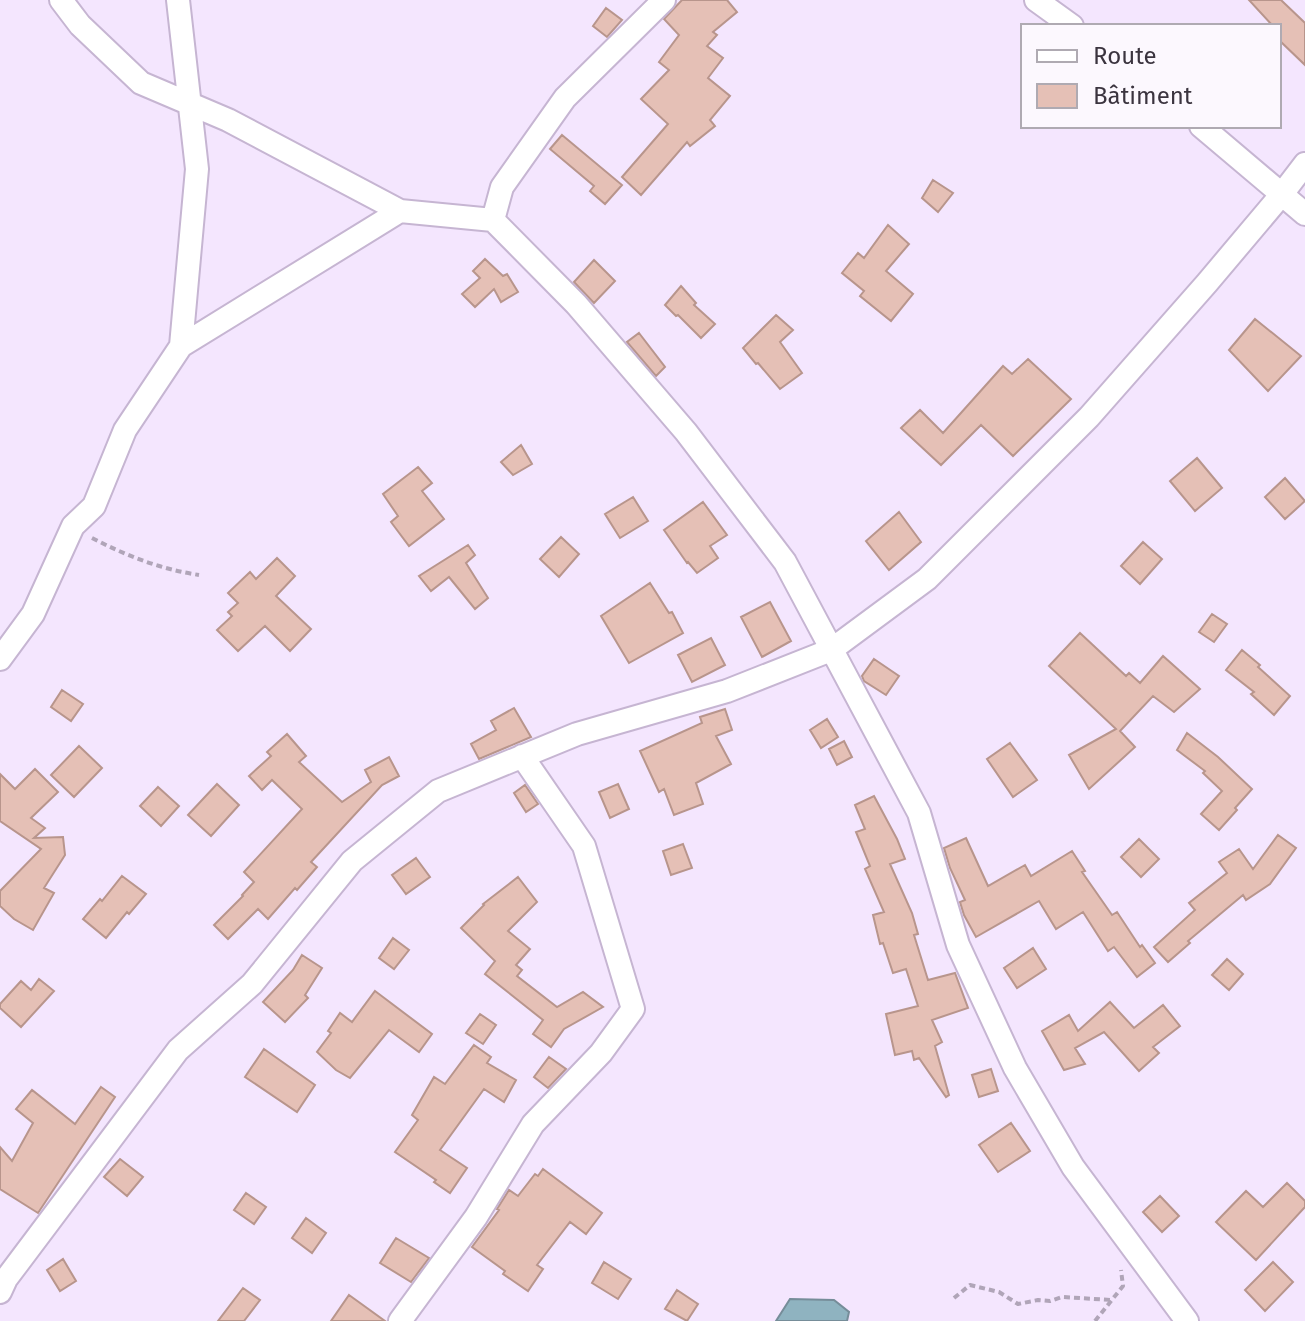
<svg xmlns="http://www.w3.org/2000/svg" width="1305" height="1321" font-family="'Fira Sans',sans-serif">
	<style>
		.water { fill: #8fb3c0; stroke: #768d99; stroke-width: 2 }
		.building { fill: #e5c0b6; stroke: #b8958c; stroke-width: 2 }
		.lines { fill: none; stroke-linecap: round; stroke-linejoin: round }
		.street-casing { stroke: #c6b5d2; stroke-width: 26 }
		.path { stroke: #b0a5b8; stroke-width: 4; stroke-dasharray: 6 4; stroke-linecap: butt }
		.street { stroke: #fff; stroke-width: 22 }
	</style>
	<rect width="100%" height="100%" fill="#f4e6fe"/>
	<path class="water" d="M790 1299 834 1300 849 1312 847 1321H776Z"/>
	<path class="building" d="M682 0H727L737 12 713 32 717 35 707 46 723 58 708 78 730 96 710 120 715 126 690 146 687 142 641 195 622 177 668 124 641 99 669 70 659 62 679 35 664 19Z
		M1249 0H1281L1305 23V65L1279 40V26H1273Z
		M606 8 622 20 607 37 593 26Z
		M562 135 622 185 605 204 590 191 594 186 550 149Z
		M933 180 953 193 938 212 922 198Z
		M888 225 909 244 886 271 913 294 891 321 860 296 864 291 842 273 858 253 864 258Z
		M485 259 503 276 507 274 518 292 501 302 494 289 475 307 462 294 480 278 473 271Z
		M594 260 615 281 594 303 574 282Z
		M681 286 696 303 694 305 715 324 701 338 678 315 676 316 665 305Z
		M776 315 793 330 780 342 802 373 780 389 758 363 756 364 743 348Z
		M1255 319 1301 356 1268 391 1229 350Z
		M639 333 665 367 656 376 627 342Z
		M1028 359 1071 399 1013 456 981 425 941 465 901 428 920 410 943 433 1003 366 1012 374Z
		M521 445 532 464 513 475 501 462Z
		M1197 458 1222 488 1195 511 1170 481Z
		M418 467 432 483 422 491 444 519 409 546 391 522 398 516 383 494Z
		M1285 478 1305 501 1285 519 1265 497Z
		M633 497 648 521 620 538 605 514Z
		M703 502 727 535 710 546 718 558 697 573 688 562 687 563 664 530Z
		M899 512 921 542 889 570 866 541Z
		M561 537 579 554 559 577 540 559Z
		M1143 542 1162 559 1140 584 1121 566Z
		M468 545 475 555 466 563 488 598 475 609 449 577 431 591 419 576Z
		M277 558 295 576 276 596 311 629 290 651 265 626 238 651 217 630 232 616 228 612 238 603 228 593 250 572 256 579Z
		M650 583 669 613 672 612 683 633 629 663 601 616Z
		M770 602 791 641 762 657 741 617Z
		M1212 614 1227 624 1214 642 1199 632Z
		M1080 633 1126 676 1129 673 1140 683 1163 656 1200 689 1174 712 1153 696 1120 731 1135 747 1089 789 1069 755 1116 729 1049 666Z
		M711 638 725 665 692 682 678 655Z
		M1242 650 1260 665 1258 667 1290 696 1274 715 1251 694 1254 692 1226 670Z
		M874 659 899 676 886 695 864 681 862 676Z
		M62 690 83 704 71 721 51 707Z
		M514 708 531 737 479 759 471 744 496 730 491 721Z
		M725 709 732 730 716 736 731 764 696 783 703 804 674 815 664 789 659 792 640 751 702 723 700 717Z
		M827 719 838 737 821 748 810 730Z
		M1187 733 1218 757 1252 789 1235 808 1237 810 1219 830 1201 814 1222 791 1203 773 1205 771 1177 750Z
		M287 734 306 756 299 762 342 802 371 782 365 770 389 757 399 776 382 785 311 862 317 867 297 890 295 888 268 919 258 909 228 939 214 925 243 896 242 895 254 882 244 872 302 809 272 780 262 790 249 776 271 756 267 752Z
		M844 741 852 757 837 765 829 749Z
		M1010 743 1037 780 1013 797 987 759Z
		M79 746 102 768 74 797 51 775Z
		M35 769 58 792 31 818 45 828 34 838 63 837 65 855 44 888 54 893 33 930 14 919 0 906V891L41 849 0 821V774L15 789Z
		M217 784 239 805 211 836 188 815Z
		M618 784 629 809 610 818 599 792Z
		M525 785 538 804 526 812 514 793Z
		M158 787 179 806 161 826 140 806Z
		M874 796 897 839 905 859 890 864 912 913 918 934 914 935 928 980 955 973 968 1008 932 1020 942 1042 935 1046 949 1095 946 1097 919 1058 914 1060 912 1051 895 1055 886 1014 918 1006 906 969 893 973 883 943 880 944 873 915 884 912 865 869 870 866 856 832 865 829 855 805Z
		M1278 835 1296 848 1270 884 1246 900 1243 895 1188 941 1190 943 1168 962 1154 947 1195 910 1189 903 1227 873 1219 862 1239 849 1253 869Z
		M966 838 988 886 1025 865 1031 876 1072 851 1085 871 1082 872 1112 915 1117 912 1140 947 1142 945 1155 963 1137 977 1114 947 1108 951 1083 912 1056 929 1039 901 976 937 964 915 960 902 965 900 950 868 944 848Z
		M1139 839 1159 859 1141 877 1121 857Z
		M683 844 692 868 671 875 663 851Z
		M416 858 430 877 406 894 392 875Z
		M122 876 146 894 129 914 127 912 106 938 83 919 100 899 102 901Z
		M518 877 537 902 508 931 530 949 516 965 522 970 517 976 557 1007 583 992 603 1007 564 1029 551 1047 533 1034 543 1020 485 974 495 961 461 928 484 905 483 904Z
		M393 938 409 950 394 969 379 958Z
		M1033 948 1046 969 1017 988 1004 968Z
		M302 955 322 968 305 995 308 998 285 1022 263 1002 293 970Z
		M1227 959 1243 974 1229 990 1212 975Z
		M39 979 54 991 21 1027 0 1008V1004L21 981 31 990Z
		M375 991 432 1034 419 1052 389 1030 350 1078 336 1070 317 1052 331 1033 328 1031 340 1013 352 1022Z
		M1110 1002 1134 1028 1163 1005 1180 1026 1153 1047 1159 1053 1139 1071 1104 1032 1075 1048 1085 1064 1064 1070 1042 1031 1069 1015 1078 1031Z
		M480 1014 496 1025 483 1044 466 1033Z
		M474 1045 491 1057 487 1063 516 1080 504 1102 484 1089 440 1150 467 1168 450 1193 434 1182 436 1180 395 1152 418 1120 412 1115 434 1077 445 1084Z
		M264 1049 315 1085 297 1112 245 1077Z
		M549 1057 566 1069 548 1088 534 1077Z
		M991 1069 998 1091 979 1097 972 1075Z
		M101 1087 115 1097 38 1213 0 1189V1147L12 1161 33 1123 16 1109 32 1090 75 1124Z
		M1011 1123 1030 1151 998 1172 979 1145Z
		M120 1159 143 1177 127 1196 104 1177Z
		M543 1169 602 1213 586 1234 570 1222 537 1265 543 1269 528 1291 503 1274 505 1271 472 1247 499 1210 497 1209 509 1190 518 1196 535 1174 538 1176Z
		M1287 1183 1305 1201V1207L1256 1260 1216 1222 1246 1191 1263 1207Z
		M246 1193 266 1207 254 1224 234 1210Z
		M1160 1196 1179 1216 1162 1232 1143 1212Z
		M306 1218 326 1233 312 1253 292 1238Z
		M396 1238 429 1258 411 1282 380 1263Z
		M63 1259 76 1281 60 1291 47 1270Z
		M604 1262 631 1279 618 1299 592 1283Z
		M1273 1262 1293 1282 1265 1311 1245 1290Z
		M243 1288 260 1300 244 1321H218Z
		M677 1290 698 1304 687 1321 665 1309Z
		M349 1295 385 1321H331Z"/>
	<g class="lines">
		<g class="street-casing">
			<path id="street" d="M61 0 80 25 141 83 228 120 400 211
				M178 0 197 169 181 346
				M1036 0 1072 26
				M1201 126 1305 214
				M493 220 576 304 686 432 785 562 919 813 958 945 1015 1068 1073 1167 1187 1321
				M0 659 33 614 73 526 94 506 125 430 181 346 400 211 493 220 502 187 565 98 664 0
				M0 1292 6 1279 178 1050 252 984 352 861 438 791 577 734 727 691 831 650 927 579 1089 417 1207 283 1282 194 1305 164
				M400 1321 476 1217 533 1124 601 1053 633 1009 584 846 522 756"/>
		</g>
		<path class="path" d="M92 538C127 556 160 569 199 575
			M954 1298 970 1285 999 1292 1018 1304 1038 1300 1050 1301 1062 1297 1112 1300
			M1095 1321 1123 1286 1121 1270"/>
		<use href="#street" class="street"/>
	</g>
	<rect x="1021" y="24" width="260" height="104" fill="#fcf8fe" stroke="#afaab2" stroke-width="2"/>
	<rect x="1037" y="50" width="40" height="12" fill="#ffffff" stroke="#afaab2" stroke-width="2"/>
	<text x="1093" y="64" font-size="24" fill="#3b343f">Route</text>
	<rect x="1037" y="84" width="40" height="24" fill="#e5c0b6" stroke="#afaab2" stroke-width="2"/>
	<text x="1093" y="104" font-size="24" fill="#3b343f">Bâtiment</text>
</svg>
